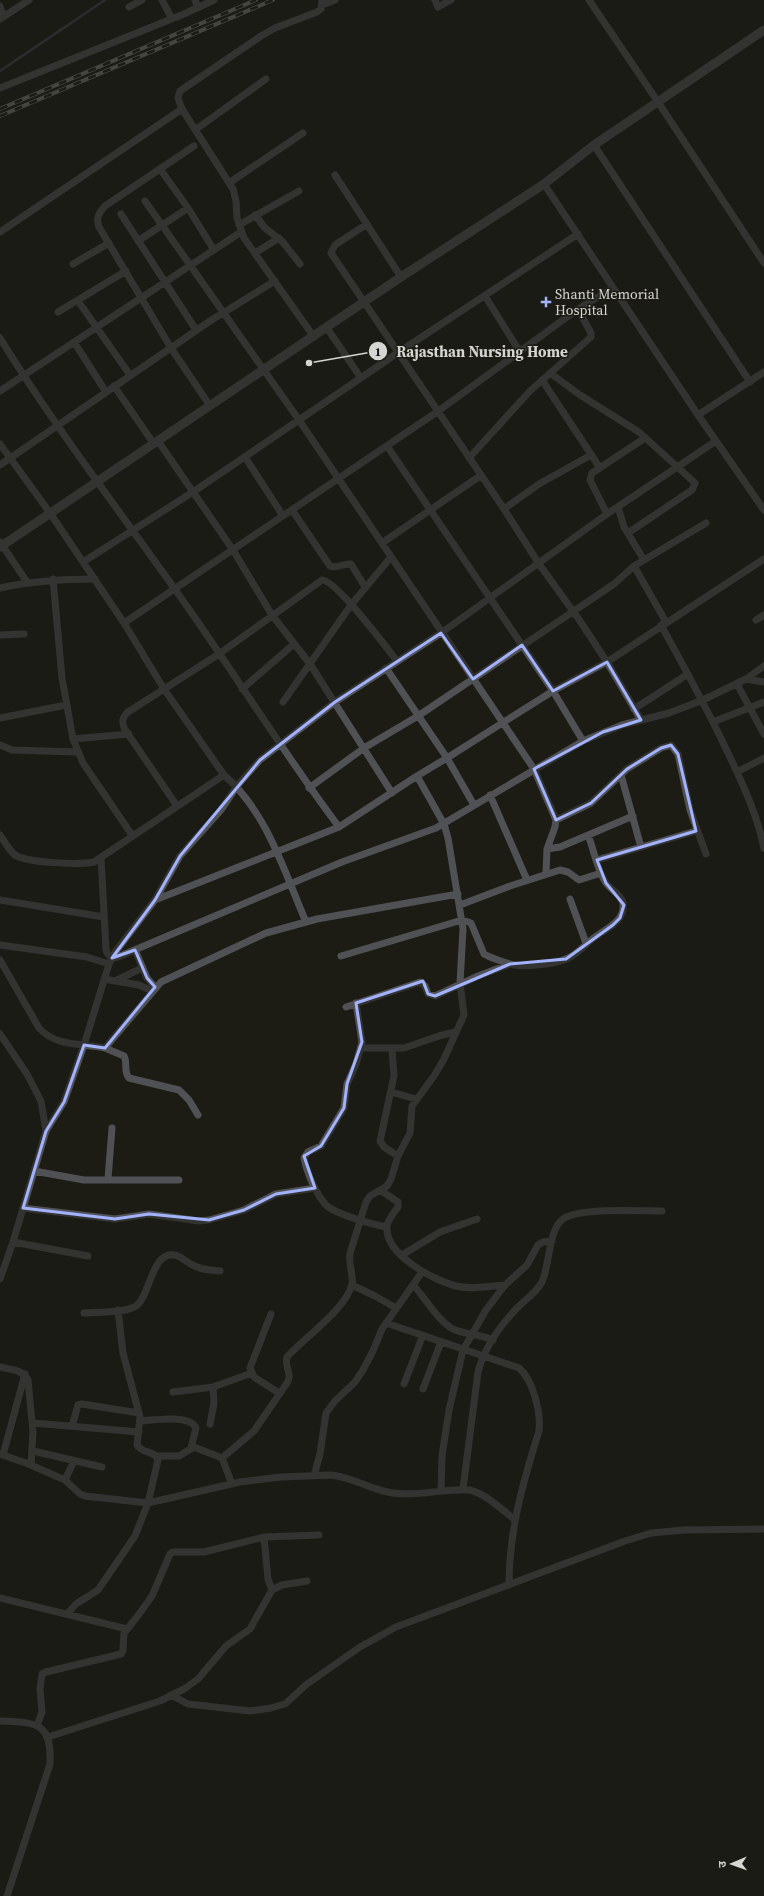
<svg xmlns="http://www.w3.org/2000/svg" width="764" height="1896" font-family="'Source Serif 4','Noto Sans Devanagari',serif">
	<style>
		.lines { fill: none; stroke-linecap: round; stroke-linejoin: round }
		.stream { stroke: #424251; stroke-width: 2.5 }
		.minor { stroke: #505155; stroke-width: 7 }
		.tertiary { stroke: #505155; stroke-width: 9 }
		.rail-casing { stroke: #787872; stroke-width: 4 }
		.rail { stroke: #1c1c15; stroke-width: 2.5; stroke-dasharray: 8; stroke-linecap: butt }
		.marked { fill: none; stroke: #a2b2fd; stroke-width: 3; stroke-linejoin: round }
		.poi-dot { fill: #a2b2fd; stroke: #1c1c15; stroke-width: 1.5 }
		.labels { text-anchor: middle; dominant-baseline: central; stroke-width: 3; stroke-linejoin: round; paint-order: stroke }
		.poi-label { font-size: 14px; fill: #d5d6d1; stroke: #1c1c15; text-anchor: start }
		.leader { fill: none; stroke: #d5d6d1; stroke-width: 1.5 }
		.callout-dot { fill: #d5d6d1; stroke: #1c1c15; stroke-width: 1.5 }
		.mark-label { font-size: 12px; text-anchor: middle; font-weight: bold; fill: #111 }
		.callout-label { font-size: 15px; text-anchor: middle; font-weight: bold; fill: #d5d6d1; stroke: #1c1c15; stroke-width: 3; stroke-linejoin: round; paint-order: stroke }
	</style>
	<rect width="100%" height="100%" fill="#1c1c15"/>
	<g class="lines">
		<path class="stream" d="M0 71 105 0"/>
		<path class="minor" d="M162 0 172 19
			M195 0 198 8
			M435 0 438 7 451 0
			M589 0 658 102 764 263
			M322 5 335 0
			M0 6 3 17
			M129 7 142 0
			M0 19 29 0
			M0 88 184 14 214 0
			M195 130 266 79
			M594 145 750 382
			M194 146 105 206C98 214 96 218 99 227L171 348 210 406
			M160 169 188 208 214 250
			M335 175 401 277
			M229 183 303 133
			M544 184 698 415 764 510
			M145 201 299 420 534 769 556 820 555 827 547 849 546 873
			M121 214 196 330
			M255 215 265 228 282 241 300 264
			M367 224 335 245 331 253 504 509 539 564 578 618 607 662 641 720
			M239 225 299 191
			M0 232 182 109
			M138 241 188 208
			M255 253 279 238
			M73 264 109 243
			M485 296 520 352
			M78 301 130 375
			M58 312 126 271
			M327 328 361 378
			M314 337 244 238 237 218 236 201 233 189 182 109 178 98 180 91 261 36 275 28 317 12 321 9 322 0
			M0 338C53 424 115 505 174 588 231 667 281 750 339 827
			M74 342 106 392
			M550 373 580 395 639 432 695 483 692 490 628 533
			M542 380 600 468
			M114 386 154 444
			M0 391 241 232
			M698 415 764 372
			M158 441 233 550 272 615 310 664 392 793
			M0 444 50 513 124 623 164 689 224 775
			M387 446 553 691 583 741
			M245 457 283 516
			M469 458 530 391 591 337V333L578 309
			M0 465 210 321 275 281
			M618 507 624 527 644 560
			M504 509 539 484 591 455
			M292 510 330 566C337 569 344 563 351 564L365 587
			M607 514 590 480 592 473 645 438
			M0 542 27 582
			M382 543 480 476
			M83 562 193 492 399 352 578 234
			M634 566 666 622
			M53 579 62 678 73 739 83 763 132 835
			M0 588C32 581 62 579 95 579
			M756 620 764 615
			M124 623 437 412 578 309 613 288
			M661 625C684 667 707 708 727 751 742 782 757 814 764 848
			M0 635 24 634
			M386 668 447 758 474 805
			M746 679 764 682
			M737 684 764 734
			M242 689 294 644
			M283 702 351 605 391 557
			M634 709 688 674
			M0 718 61 706
			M713 722 764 702
			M73 739 129 734
			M0 745 12 750 77 752
			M737 772 764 758
			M621 775 641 847
			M309 788 364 748 418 716 614 584 634 566 706 523
			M490 795 527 880
			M177 806 124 728C122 721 122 718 128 712L219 654 322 580C336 580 386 647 397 661
			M556 820 591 803 627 769 661 748 671 745 678 754 690 810 706 854
			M0 835C4 841 9 850 15 855 27 863 79 865 94 862L224 775C267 812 284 871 306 922
			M547 849 560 847 633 816
			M101 858 106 949 107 953 112 958 118 957 342 862 436 828 583 741 622 725 669 713 703 700 746 679 764 666
			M597 860 696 831
			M570 899 586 943
			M0 900 104 917
			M155 900 339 827 417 776 447 758 553 691 607 662 764 559
			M460 905 510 886 560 870 568 872 579 880 601 873
			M0 945 87 957 109 964
			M135 950 147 978 155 987
			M341 956 462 920 471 923 484 954C489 957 508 964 515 965 529 967 560 964 572 956 581 951 588 941 598 935 608 928 625 920 623 904 623 896 611 890 606 883 597 870 594 850 588 835
			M0 960 39 1028C56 1047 82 1043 105 1048L161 982 266 933 317 919 458 894
			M104 979 139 985 152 991
			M117 980 142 968
			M356 1003 362 1042 356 1064 347 1084 344 1108 321 1146 308 1152 304 1158C307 1173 316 1194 326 1205 335 1214 374 1225 387 1227
			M346 1007 420 982 425 986 428 994 435 996 478 976 510 964
			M0 1034 27 1074 41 1101 46 1131
			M105 1048 124 1056C128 1063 123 1071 129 1078L179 1090 189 1100 198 1115
			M361 1048H404L439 1036 455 1032
			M392 1049 394 1076 380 1141 384 1147 398 1156
			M391 1092 416 1099
			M34 1171 84 1180H179
			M108 1179 112 1128
			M380 1190 398 1202V1207C394 1213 388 1219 387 1226 384 1254 433 1280 456 1286 471 1290 489 1286 505 1285
			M23 1208 115 1219 149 1214 199 1221 209 1220 244 1210 276 1194 315 1188
			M13 1242 88 1256
			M402 1255 440 1232 477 1219
			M0 1279 13 1242 46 1131 64 1102 84 1045 109 964 116 951 155 900 180 856 221 810 237 786 260 760 335 702 441 633 607 514 716 441
			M352 1285 375 1296 396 1308
			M414 1286C426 1299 438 1321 453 1329 466 1335 480 1334 493 1340
			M84 1313C97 1312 125 1313 136 1306 150 1297 151 1252 174 1255 180 1255 187 1263 193 1265 201 1270 210 1270 220 1271
			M271 1314 250 1368 254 1377 279 1393
			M386 1323 519 1368C533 1380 541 1412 539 1431 523 1482 509 1531 509 1585
			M0 1367C11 1370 22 1369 28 1380L33 1432 31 1465
			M404 1384 423 1335
			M423 1389 441 1342
			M173 1392 213 1387 252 1373
			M140 1421C153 1420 190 1414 196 1428L191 1448
			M33 1423 139 1432
			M210 1424 214 1403 213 1387
			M72 1426 78 1405 82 1404 139 1413
			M33 1451 102 1467
			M0 1454 26 1463 65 1480 80 1494 85 1496 148 1503 240 1482 281 1477 331 1475C352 1477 372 1490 393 1493 418 1497 445 1488 470 1490 486 1494 501 1509 514 1519
			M3 1455 25 1374
			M157 1456H179L194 1447 222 1458 232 1484
			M222 1458 254 1431 287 1383C293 1374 284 1367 287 1357 303 1339 347 1308 352 1284 354 1276 348 1265 350 1253L366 1202 370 1196 387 1186 391 1179 398 1156 410 1133 412 1106 434 1076 444 1059 464 1015 460 983 463 929 448 838 444 824 417 776
			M314 1476 320 1454 326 1413 335 1401 355 1382 363 1370 373 1351 382 1329 422 1272
			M65 1480 74 1461
			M463 1489 478 1372C484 1348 500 1326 517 1308 526 1299 536 1293 542 1282 550 1265 548 1230 563 1219 579 1207 640 1211 662 1211
			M441 1490 442 1456 449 1410 463 1350 486 1310 505 1285 527 1265 538 1245 543 1242 552 1241
			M264 1537 268 1579 272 1590
			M0 1598 127 1629
			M67 1614 76 1604 98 1590 135 1536 148 1503 158 1460C155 1450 142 1454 137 1445L140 1417 123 1353 118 1310
			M171 1695 188 1704 250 1711 271 1708 285 1704 307 1684 360 1647 396 1627 625 1541 651 1533 684 1530 764 1529
			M0 1721C37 1722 52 1723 50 1764L7 1896
			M37 1726 42 1712 40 1689 42 1674 46 1672 121 1654 123 1651 124 1633 137 1617 152 1596 170 1554 173 1552H204L264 1537 319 1535
			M48 1737 160 1701 184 1689 198 1679 226 1646 250 1629 272 1590 282 1585 307 1581"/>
		<path class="tertiary" d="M0 547 401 277 544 184 594 145 764 30"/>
		<g class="rail-casing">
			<path id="rail" d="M0 109 256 0
				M0 116 273 0"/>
		</g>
		<use href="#rail" class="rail"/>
	</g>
	<path d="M0 0H764V1896H0ZM441 633 473 679 522 645 553 691 607 662 641 720 603 732 534 769 556 820 591 803 627 769 661 748 671 745 678 754 696 831 597 860 606 883 624 905 620 918 613 925 566 959 510 964 435 996 428 994 423 981 356 1003 362 1042 347 1084 344 1108 321 1146 304 1156 315 1188 276 1194 244 1210 209 1220 149 1214 115 1219 23 1208 46 1131 64 1102 84 1045 105 1048 155 987 147 978 135 950 112 958 155 900 180 856 260 760 335 702Z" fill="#1c1c15" fill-opacity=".55" fill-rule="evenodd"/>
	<path class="marked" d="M441 633 473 679 522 645 553 691 607 662 641 720 603 732 534 769 556 820 591 803 627 769 661 748 671 745 678 754 696 831 597 860 606 883 624 905 620 918 613 925 566 959 510 964 435 996 428 994 423 981 356 1003 362 1042 347 1084 344 1108 321 1146 304 1156 315 1188 276 1194 244 1210 209 1220 149 1214 115 1219 23 1208 46 1131 64 1102 84 1045 105 1048 155 987 147 978 135 950 112 958 155 900 180 856 260 760 335 702Z"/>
	<path class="poi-dot" d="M544 296h4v4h4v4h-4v4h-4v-4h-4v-4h4z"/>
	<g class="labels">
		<g class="poi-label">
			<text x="555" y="294">Shanti Memorial<tspan x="555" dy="16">Hospital</tspan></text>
		</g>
	</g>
	<path class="leader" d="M309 363L378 351"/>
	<g class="callout-dot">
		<circle cx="309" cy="363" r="4"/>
		<circle cx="378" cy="351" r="10"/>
	</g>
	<g class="mark-label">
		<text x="378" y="356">1</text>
	</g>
	<g class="callout-label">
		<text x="482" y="357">Rajasthan Nursing Home</text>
	</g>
	<g transform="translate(732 1864) rotate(268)" stroke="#1c1c15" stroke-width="3" paint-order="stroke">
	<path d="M0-3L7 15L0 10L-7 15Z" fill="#d5d6d1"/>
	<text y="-6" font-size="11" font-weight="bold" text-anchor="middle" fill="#d5d6d1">उ</text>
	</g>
</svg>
